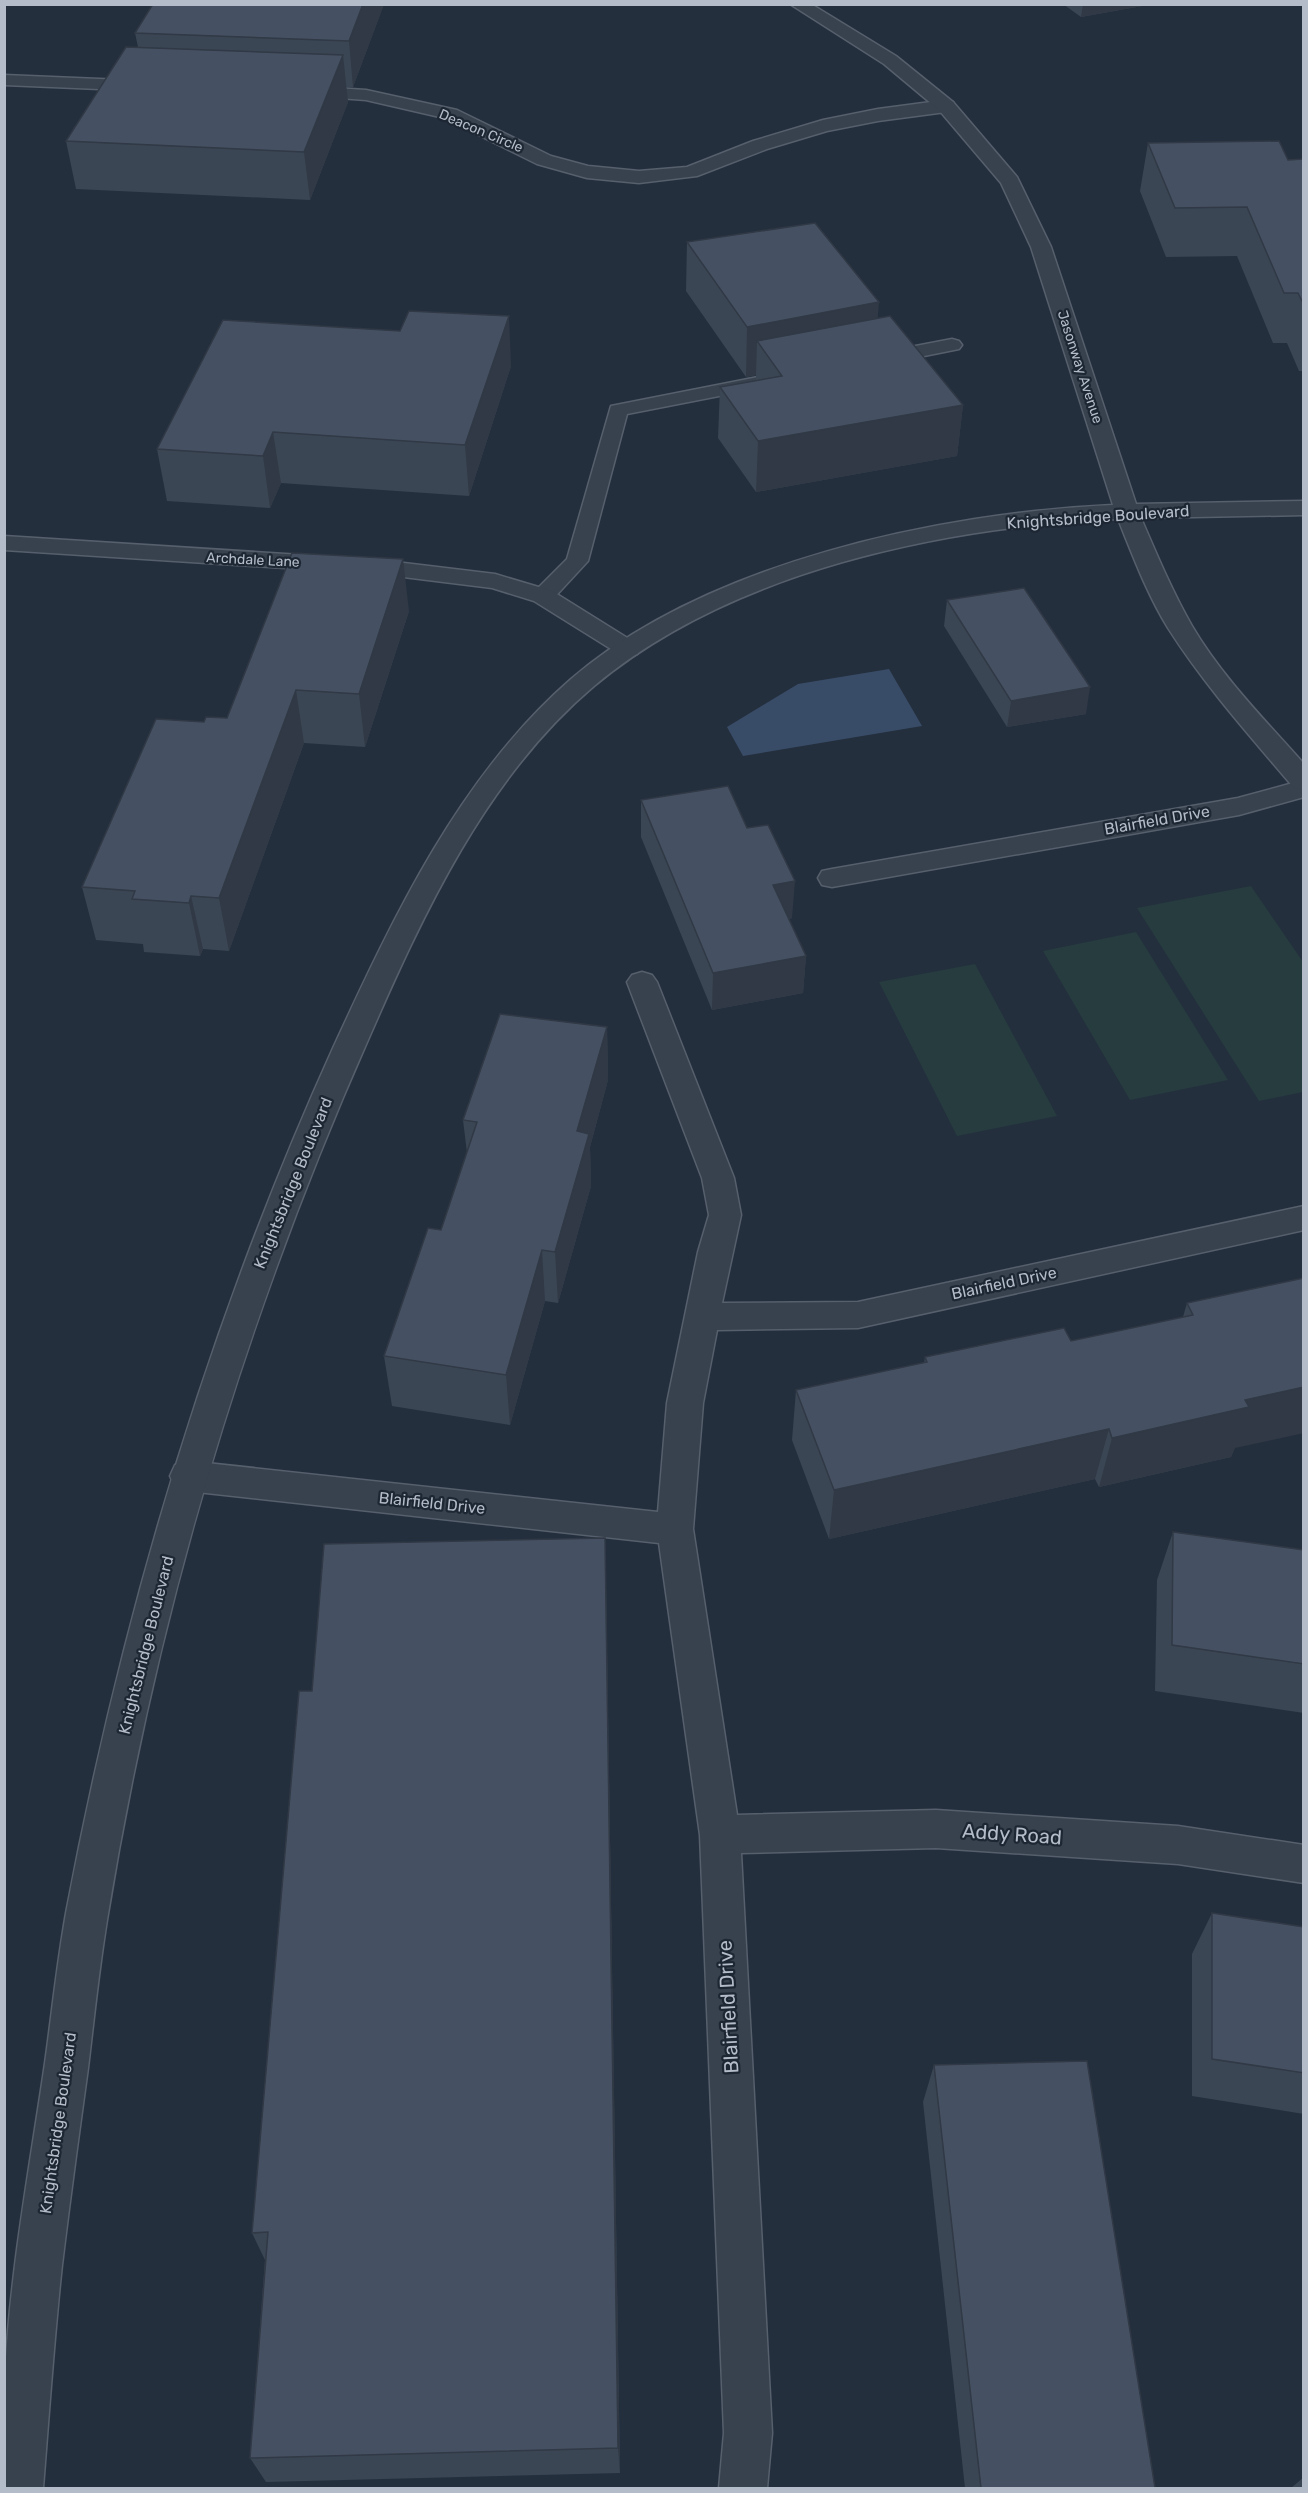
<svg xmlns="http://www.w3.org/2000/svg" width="1308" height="2493" font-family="Rubik,sans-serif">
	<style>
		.green { fill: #263c3f }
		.water { fill: #394c67 }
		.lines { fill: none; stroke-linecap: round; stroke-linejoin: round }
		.service-casing { stroke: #565f6c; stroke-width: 3 }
		.minor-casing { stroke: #565f6c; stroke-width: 3 }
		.tertiary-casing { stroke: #565f6c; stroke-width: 3 }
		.service { fill: #38414e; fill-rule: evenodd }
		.minor { fill: #38414e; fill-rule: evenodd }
		.tertiary { fill: #38414e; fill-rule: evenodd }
		.wall { fill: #3b4654 }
		.shaded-wall { fill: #303945 }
		.building { fill: #455162; stroke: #303945; stroke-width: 1.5 }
		.labels { text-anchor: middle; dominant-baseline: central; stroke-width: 4.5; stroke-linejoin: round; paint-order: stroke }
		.far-street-label { font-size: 14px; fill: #b4bcc9; stroke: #1d2633 }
		.street-label { font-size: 16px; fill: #b4bcc9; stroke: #1d2633 }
		.near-street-label { font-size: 20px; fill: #b4bcc9; stroke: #1d2633 }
	</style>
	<rect width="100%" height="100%" fill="#242f3e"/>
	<path class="green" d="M1251 886 1303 962V1092L1259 1101 1137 908Z
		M1136 932 1228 1080 1130 1100 1043 951Z
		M975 964 1057 1116 957 1136 879 982Z"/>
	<path class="water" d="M889 669 922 726 743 756 727 727 798 684Z"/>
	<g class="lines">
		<g class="service-casing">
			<path id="service" d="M952 339 959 341 962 345 959 349 879 365 872 363 869 359 872 355 879 353Z
				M758 377 765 379 768 383 765 387 627 414 588 561 551 601 543 603 535 601 532 596 535 591 567 559 611 406Z"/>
		</g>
		<g class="minor-casing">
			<path id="minor" d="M4 75 147 81 153 82 156 86 153 90 147 91 4 85Z
				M303 86 366 90 457 110 551 156 588 166 639 171 687 167 753 141 823 120 878 109 946 100 953 102 955 106 953 110 946 112 878 121 827 131 767 149 697 176 639 183 587 178 537 164 444 118 366 100 297 95 294 91 297 87Z
				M4 536 379 560 495 574 552 591 637 644 641 649 637 654 628 657 619 654 534 601 492 588 379 574 4 550Z
				M1304 780V797L1239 815 832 887 822 885 818 878 822 871 832 869 1238 798Z
				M642 972 652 975 657 982 734 1178 741 1215 722 1303 858 1302 1304 1206V1230L858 1328 717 1330 703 1403 693 1529 737 1815 936 1810 1178 1826 1304 1845V1883L1178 1864 936 1848 741 1853 772 2433 767 2488H719L724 2433 700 1835 659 1543 188 1491 175 1487 170 1476 175 1465 188 1461 658 1512 667 1403 698 1252 709 1215 702 1178 627 982 632 975Z"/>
		</g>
		<g class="tertiary-casing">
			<path id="tertiary" d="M790 4H811L896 56 953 102 1017 177 1051 247 1136 504 1304 501V515L1141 518C1157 555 1172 591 1192 626 1222 677 1265 720 1304 764V790L1294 788C1250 736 1205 686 1168 628 1147 594 1133 556 1118 519 942 527 732 571 594 686 486 777 423 914 368 1040 244 1320 156 1617 107 1920 99 1969 94 2018 88 2068 79 2133 70 2199 62 2265 54 2339 49 2414 43 2488H4C4 2451 3 2413 5 2375 10 2271 30 2166 45 2063 52 2013 57 1963 66 1913 122 1616 208 1324 333 1048 394 916 459 777 570 680 704 563 939 513 1113 505L1031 247 1001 183 939 110 884 64Z"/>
		</g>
		<use href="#service" class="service"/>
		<use href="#minor" class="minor"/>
		<use href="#tertiary" class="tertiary"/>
	</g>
	<path class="wall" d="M384 4 353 87H346L348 102 310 200 76 189 66 141 138 47 135 33Z
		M1063 4H1153L1081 17Z
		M1148 143 1288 160 1304 159V371H1299L1287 343H1273L1237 256 1166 257 1140 191Z
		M687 242 878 318 963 405 957 456 756 492 718 438 720 387 756 381V375L746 377 686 291Z
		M511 366 469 496 281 483 270 508 167 501 157 449Z
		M947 600 1086 714 1007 727 944 626Z
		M409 611 365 747 304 743 229 951 203 949 200 956 144 952 143 944 96 940 82 887 204 722 227 718Z
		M641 800 747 828 792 918 789 919 806 956 803 993 712 1010 641 837Z
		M607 1027 608 1080 590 1147 591 1186 558 1303 545 1301 510 1425 392 1406 384 1356 441 1230 467 1153 463 1120Z
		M1304 1278 1231 1457 1099 1487 1095 1479 829 1539 792 1440 796 1390 924 1363 925 1357 1071 1341 1183 1317 1187 1303Z
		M1173 1532 1304 1550V1713L1155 1691 1157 1580Z
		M605 1538 606 1586 620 2473 266 2482 250 2458 265 2260 252 2233 312 1691Z
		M1212 1913 1304 1927V2114L1192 2096V1954Z
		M934 2065 1155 2488H965L923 2102Z
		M1304 2477V2488H1291Z"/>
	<path class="shaded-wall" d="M363 4H384L353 87 349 41Z
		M1083 4H1153L1081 17Z
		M343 55 348 102 310 200 304 152Z
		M879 302 875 352 757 341 756 375 746 377 747 327Z
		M509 316 511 366 469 496 465 445Z
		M963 405 957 456 756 492 758 441Z
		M273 432 281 483 270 508 263 456Z
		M403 559 409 611 365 747 359 694Z
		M1090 687 1086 714 1007 727 1011 701Z
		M296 690 304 743 229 951 219 898Z
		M795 881 792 918 771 922 773 885Z
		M191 896 203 949 200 956 189 903Z
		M806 956 803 993 712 1010 713 973Z
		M607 1027 608 1080 590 1147 591 1186 558 1303 555 1252 577 1131Z
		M542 1250 545 1301 510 1425 506 1375Z
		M1304 1387V1433L1235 1448 1231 1457 1099 1487 1112 1438 1245 1400Z
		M1109 1429 1095 1479 829 1539 834 1490Z
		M605 1538 606 1586 620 2473 618 2448Z"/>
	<path class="building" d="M153 4H363L349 41 135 33Z
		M126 47 343 55 304 152 66 141Z
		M1279 141 1288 160 1304 159V305L1298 293H1284L1247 207 1175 208 1148 143Z
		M815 223 879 302 747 327 687 242Z
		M409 311 509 316 465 445 273 432 263 456 157 449 223 320 400 331Z
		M890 316 963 405 758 441 720 387 782 376 757 341Z
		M292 553 403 559 359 694 296 690 219 898 191 896 189 903 132 899 135 891 82 887 156 719 204 722 206 717 227 718Z
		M1024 588 1090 687 1011 701 947 600Z
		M728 786 747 828 768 825 795 881 773 885 806 956 713 973 641 800Z
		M500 1014 607 1027 577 1131 589 1134 555 1252 542 1250 506 1375 384 1356 428 1228 441 1230 477 1122 463 1120Z
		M1304 1278V1387L1245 1400 1249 1407 1112 1438 1109 1429 834 1490 796 1390 927 1362 925 1357 1064 1328 1071 1341 1193 1315 1187 1303Z
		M1173 1532 1304 1550V1664L1172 1645Z
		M605 1538 618 2448 250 2458 268 2232 252 2233 299 1691H312L324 1544Z
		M1212 1913 1304 1927V2073L1212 2059Z
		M1087 2061 1155 2488H981L934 2065Z"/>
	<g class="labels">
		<g class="far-street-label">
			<text transform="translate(481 131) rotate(23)">Deacon Circle</text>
			<text transform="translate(1080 367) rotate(72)">Jasonway Avenue</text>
			<text transform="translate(253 560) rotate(3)">Archdale Lane</text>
		</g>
		<g class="street-label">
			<text transform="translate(1098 517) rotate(-4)">Knightsbridge Boulevard</text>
			<text transform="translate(1157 820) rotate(-10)">Blairfield Drive</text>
			<text transform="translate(293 1183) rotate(-68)">Knightsbridge Boulevard</text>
			<text transform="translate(1004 1283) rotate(-12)">Blairfield Drive</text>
			<text transform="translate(432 1503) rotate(6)">Blairfield Drive</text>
			<text transform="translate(146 1645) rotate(-76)">Knightsbridge Boulevard</text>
			<text transform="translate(58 2123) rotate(-82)">Knightsbridge Boulevard</text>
		</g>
		<g class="near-street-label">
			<text transform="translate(1012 1834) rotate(4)">Addy Road</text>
			<text transform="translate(728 2007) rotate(-93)">Blairfield Drive</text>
		</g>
	</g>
	<rect width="1308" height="2493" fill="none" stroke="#b4bcc9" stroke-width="12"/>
</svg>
